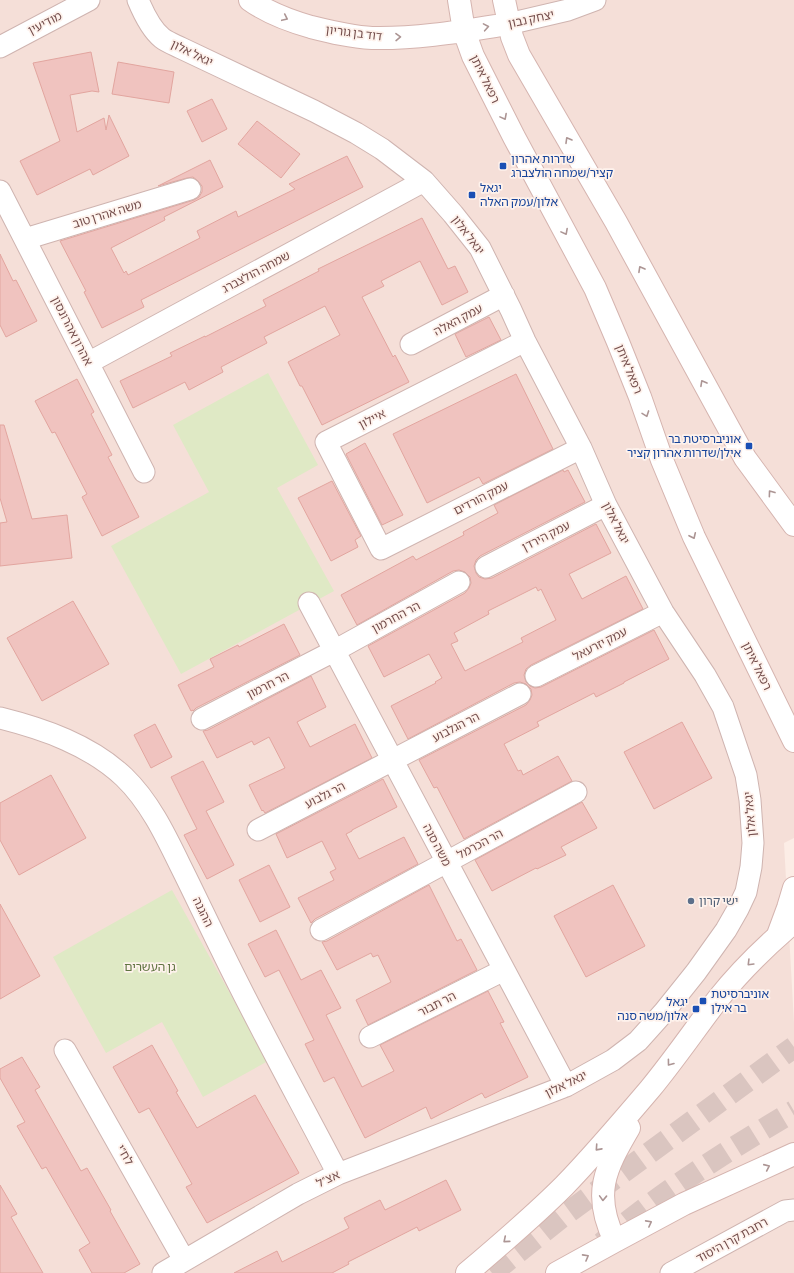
<svg xmlns="http://www.w3.org/2000/svg" width="794" height="1273" font-family="'Alegreya Sans','Noto Sans Hebrew',sans-serif">
	<style>
		.residential { fill: #f5dfd8 }
		.green { fill: #dfe9c5 }
		.building { fill: #f0c3bf; stroke: #e2a59f; fill-rule: evenodd }
		.lines { fill: none; stroke-linecap: round; stroke-linejoin: round }
		.highway-tunnel { stroke: #dac5c0; stroke-width: 22; stroke-dasharray: 22 11; stroke-linecap: butt }
		.street-casing { stroke: #cfb4b0; stroke-width: 23 }
		.secondary-casing { stroke: #d5b4af; stroke-width: 24 }
		.street { stroke: #fff; stroke-width: 21 }
		.secondary { stroke: #fff; stroke-width: 22 }
		.oneway { stroke: #ac9594 }
		.transit-dot { fill: #1a4fb4; stroke: #fef2ec; stroke-width: 1.5 }
		.service-dot { fill: #5c6f8a; stroke: #fef2ec; stroke-width: 1.5 }
		.labels { text-anchor: middle; dominant-baseline: central; stroke-width: 3.5; stroke-linejoin: round; paint-order: stroke }
		.street-label { font-size: 12px; fill: #744e4c; stroke: #fef2ec }
		.transit-label { font-size: 12px; fill: #164399; stroke: #fef2ec; text-anchor: start }
		.service-label { font-size: 12px; fill: #4e5e75; stroke: #fef2ec; text-anchor: start }
		.park-label { font-size: 12px; fill: #607441; stroke: #fef2ec }
	</style>
	<rect width="100%" height="100%" fill="#fcede6"/>
	<path class="residential" d="M0 0H794V838L784 843 794 1023V1273H0Z"/>
	<path class="green" d="M268 373 318 465 277 488 334 591 181 674 111 546 209 492 173 425Z
		M172 890 268 1061 203 1097 162 1022 106 1053 53 957Z"/>
	<path class="building" d="M91 52 99 92 92 91 70 95 77 132 104 118 106 130 109 115 129 156 93 175 90 169 37 195 20 161 60 141 33 63Z
		M118 62 174 72 169 103 112 94Z
		M212 99 227 129 202 142 187 111Z
		M257 121 300 154 281 178 238 144Z
		M347 156 363 187 141 300 144 307 102 328 84 292 86 291 60 241 194 200 199 197 202 192V186L198 181 193 177 187 178 158 186 210 160 223 187 164 217 165 220 111 248 124 273 126 271 128 275 200 238 197 231 236 211 238 217 295 189 289 184Z
		M422 218 448 269 455 266 468 292 442 305 420 261 381 281 384 286 362 297 393 357 395 355 409 382 322 425 302 386H300L288 362 340 335 325 306 264 337 267 343 221 367 223 372 189 390 185 382 133 408 120 381 172 356 170 353 205 336V337L266 306 263 300 319 271 318 269Z
		M0 254 13 281 16 280 37 321 6 337 0 325Z
		M489 317 501 340 466 357 455 334Z
		M516 374 553 449 483 484 479 477 427 503 393 434Z
		M77 379 94 412 91 414 112 455 108 457 139 517 102 536 82 497 87 494 55 432 52 433 35 401Z
		M0 425H4L32 519 67 515 72 558 0 566V523L7 522 0 498Z
		M365 443 403 515 382 525 346 454Z
		M563 470 564 472 568 470 585 502 480 556 476 560 474 566 476 573 479 577 485 579 492 578 596 524 611 553 569 574 582 599 626 576 643 609 531 665 526 669 524 675 526 682 530 686 535 688 541 687 654 630 669 659 624 682V683L596 697 594 693 537 722 539 726 504 744 518 771 521 770 523 775 558 756 572 781 464 839 437 787 434 788 419 760 526 705 530 700 532 695 531 689 526 684 520 682 514 683 408 739 391 706 436 683 435 682 442 678 429 654 384 677 368 646 465 593 469 588 471 583 470 577 465 572 459 570 453 571 357 625 341 595 413 556 416 560 464 535 463 532 498 513 494 505ZM536 587 538 591 541 589 556 620 521 638 523 642 465 671 451 644 458 641 454 633 489 614 488 611Z
		M332 481 361 536 355 540 358 547 331 561 298 498Z
		M73 601 109 664 42 701 7 638Z
		M284 624 300 655 196 708 193 711V710L191 711 178 685 214 667 210 659 238 645 239 647Z
		M311 676 326 707 297 722 310 747 355 724 372 758 265 813 263 810 262 811 249 785 285 768 269 737 254 745 252 741 217 758 203 731 208 730Z
		M682 722 712 778 654 809 624 752Z
		M155 724 172 757 151 768 134 735Z
		M203 761 224 802 206 811 234 865 207 879 184 835 197 829 171 777Z
		M51 775 86 838 19 875 0 840V803Z
		M383 779 397 807 352 830V831L346 834 359 859 404 837 418 864 315 919 311 923 298 898 334 880 330 872 336 869 322 841 287 858 276 834Z
		M582 802 597 828 561 847 566 855 537 869 536 868 492 891 475 860Z
		M269 865 290 907 260 922 239 880Z
		M429 885 457 941 461 939 477 970 368 1025 356 1000 391 982 378 955 373 957 371 953 337 970 322 942 327 941Z
		M613 885 645 946 586 977 554 916Z
		M0 904 40 976 0 999Z
		M276 930 301 980 321 970 341 1008 326 1015 362 1087 394 1071 380 1045 488 991 504 1022 500 1023 528 1077 485 1098 482 1093 431 1119 426 1107 365 1138 334 1077 324 1082 305 1044 314 1040 279 970 265 977 248 944Z
		M152 1045 178 1091 176 1092 197 1128 255 1095 299 1173 207 1223 186 1187 192 1184 149 1108 139 1113 113 1067Z
		M22 1057 40 1087 35 1090 81 1171 87 1168 111 1210 110 1211 140 1264 124 1273H92L79 1250 90 1243 46 1167 42 1169 17 1126 25 1122 0 1078V1069Z
		M446 1180 461 1210 419 1231 417 1227 348 1262 349 1264 332 1273H234L277 1251 282 1262 349 1228 344 1218 380 1200 385 1210Z
		M0 1185 17 1214 11 1217 43 1273H0Z"/>
	<g class="lines">
		<path class="highway-tunnel" d="M602 1243C660 1193 728 1150 794 1111
			M492 1273 562 1217 794 1047"/>
		<g class="street-casing">
			<path id="street" d="M138 0C143 12 152 30 162 38 167 42 175 45 181 48L314 111 356 133 382 149 424 181 453 214 480 248 511 310 525 341 581 448 606 505 663 612 705 675 723 707 746 775 750 800 753 843 751 867 746 892 738 909 726 930 696 972 664 1012 638 1041 613 1060 566 1086 338 1174 298 1194 163 1273
				M508 24 568 10 595 0
				M0 47 89 0
				M0 191 144 472
				M25 239 190 189
				M525 341 326 442 381 549 581 448
				M411 344 504 295
				M88 363 424 181
				M486 567 606 505
				M309 603 566 1086
				M536 676 663 612
				M0 718C44 729 90 745 124 777 149 801 165 834 180 865 195 895 209 925 224 955 260 1029 300 1101 338 1174
				M202 719 334 651 459 582
				M258 830 520 694
				M321 930 576 792
				M370 1037 504 970
				M65 1050 184 1260
				M671 1273 785 1211 794 1210"/>
		</g>
		<g class="secondary-casing">
			<path id="secondary" d="M250 0C268 13 290 21 311 27 331 32 351 37 372 38 418 39 463 31 508 24
				M459 0 464 31 473 56 514 137 595 288 618 342 640 397 662 460 694 537 794 741
				M504 0 512 37 519 55 616 222 745 458 794 525
				M778 935 788 908 794 888
				M615 1241C592 1194 605 1169 629 1128
				M467 1273C500 1245 533 1217 564 1186 594 1155 622 1122 650 1089 674 1060 695 1029 718 999 740 971 767 945 794 922
				M557 1273 615 1241 684 1204 794 1154"/>
		</g>
		<use href="#street" class="street"/>
		<use href="#secondary" class="secondary"/>
	</g>
	<defs><path id="oneway-chevron" d="M-2-3.5L2.5 0L-2 3.5" fill="none" stroke-width="1.6" stroke-linecap="round" stroke-linejoin="round"/></defs>
	<g class="oneway">
		<use href="#oneway-chevron" transform="translate(285 18) rotate(25)"/>
		<use href="#oneway-chevron" transform="translate(486 27) rotate(-10)"/>
		<use href="#oneway-chevron" transform="translate(398 37) rotate(-1)"/>
		<use href="#oneway-chevron" transform="translate(504 117) rotate(62)"/>
		<use href="#oneway-chevron" transform="translate(568 140) rotate(-120)"/>
		<use href="#oneway-chevron" transform="translate(565 232) rotate(62)"/>
		<use href="#oneway-chevron" transform="translate(641 269) rotate(-119)"/>
		<use href="#oneway-chevron" transform="translate(703 383) rotate(-119)"/>
		<use href="#oneway-chevron" transform="translate(646 414) rotate(70)"/>
		<use href="#oneway-chevron" transform="translate(771 493) rotate(-126)"/>
		<use href="#oneway-chevron" transform="translate(693 536) rotate(65)"/>
		<use href="#oneway-chevron" transform="translate(750 963) rotate(135)"/>
		<use href="#oneway-chevron" transform="translate(670 1063) rotate(127)"/>
		<use href="#oneway-chevron" transform="translate(598 1148) rotate(132)"/>
		<use href="#oneway-chevron" transform="translate(767 1167) rotate(-24)"/>
		<use href="#oneway-chevron" transform="translate(603 1198) rotate(92)"/>
		<use href="#oneway-chevron" transform="translate(649 1223) rotate(-28)"/>
		<use href="#oneway-chevron" transform="translate(506 1240) rotate(140)"/>
		<use href="#oneway-chevron" transform="translate(586 1257) rotate(-29)"/>
	</g>
	<g class="transit-dot">
		<rect x="499" y="162" width="8" height="8" rx="2"/>
		<rect x="468" y="191" width="8" height="8" rx="2"/>
		<rect x="745" y="442" width="8" height="8" rx="2"/>
		<rect x="699" y="997" width="8" height="8" rx="2"/>
		<rect x="692" y="1005" width="8" height="8" rx="2"/>
	</g>
	<circle class="service-dot" cx="691" cy="901" r="4"/>
	<g class="labels">
		<g class="street-label">
			<text transform="translate(531 19) rotate(-12)">יצחק נבון</text>
			<text transform="translate(45 23) rotate(-27)">מודיעין</text>
			<text transform="translate(354 33) rotate(7)">דוד בן גוריון</text>
			<text transform="translate(192 53) rotate(26)">יגאל אלון</text>
			<text transform="translate(485 79) rotate(64)">רפאל איתן</text>
			<text transform="translate(107 214) rotate(-17)">משה אהרן טוב</text>
			<text transform="translate(468 235) rotate(53)">יגאל אלון</text>
			<text transform="translate(256 272) rotate(-28)">שמחה הולצברג</text>
			<text transform="translate(458 320) rotate(-28)">עמק האלה</text>
			<text transform="translate(72 331) rotate(63)">אהרון אהרונסון</text>
			<text transform="translate(629 369) rotate(68)">רפאל איתן</text>
			<text transform="translate(372 419) rotate(-27)">איילון</text>
			<text transform="translate(481 498) rotate(-27)">עמק הורדים</text>
			<text transform="translate(616 523) rotate(63)">יגאל אלון</text>
			<text transform="translate(546 536) rotate(-27)">עמק הירדן</text>
			<text transform="translate(396 617) rotate(-28)">הר החרמון</text>
			<text transform="translate(600 644) rotate(-27)">עמק יזרעאל</text>
			<text transform="translate(757 666) rotate(64)">רפאל איתן</text>
			<text transform="translate(268 685) rotate(-27)">הר חרמון</text>
			<text transform="translate(456 727) rotate(-27)">הר הגלבוע</text>
			<text transform="translate(325 795) rotate(-27)">הר גלבוע</text>
			<text transform="translate(750 814) rotate(-95)">יגאל אלון</text>
			<text transform="translate(480 844) rotate(-28)">הר הכרמל</text>
			<text transform="translate(437 845) rotate(62)">משה סנה</text>
			<text transform="translate(203 912) rotate(64)">ההגנה</text>
			<text transform="translate(437 1004) rotate(-27)">הר תבור</text>
			<text transform="translate(566 1084) rotate(-26)">יגאל אלון</text>
			<text transform="translate(125 1155) rotate(60)">לח"י</text>
			<text transform="translate(328 1179) rotate(-25)">אצ"ל</text>
			<text transform="translate(732 1240) rotate(-29)">רחבת קרן היסוד</text>
		</g>
		<g class="transit-label">
			<text x="511" y="159">שדרות אהרון<tspan x="511" dy="14">קציר/שמחה הולצברג</tspan></text>
			<text x="480" y="188">יגאל<tspan x="480" dy="14">אלון/עמק האלה</tspan></text>
			<text x="741" y="439" text-anchor="end">אוניברסיטת בר<tspan x="741" dy="14">אילן/שדרות אהרון קציר</tspan></text>
			<text x="711" y="994">אוניברסיטת<tspan x="711" dy="14">בר אילן</tspan></text>
			<text x="688" y="1002" text-anchor="end">יגאל<tspan x="688" dy="14">אלון/משה סנה</tspan></text>
		</g>
		<g class="service-label">
			<text x="699" y="901">ישי קרון</text>
		</g>
		<g class="park-label">
			<text x="150" y="967">גן העשרים</text>
		</g>
	</g>
</svg>
